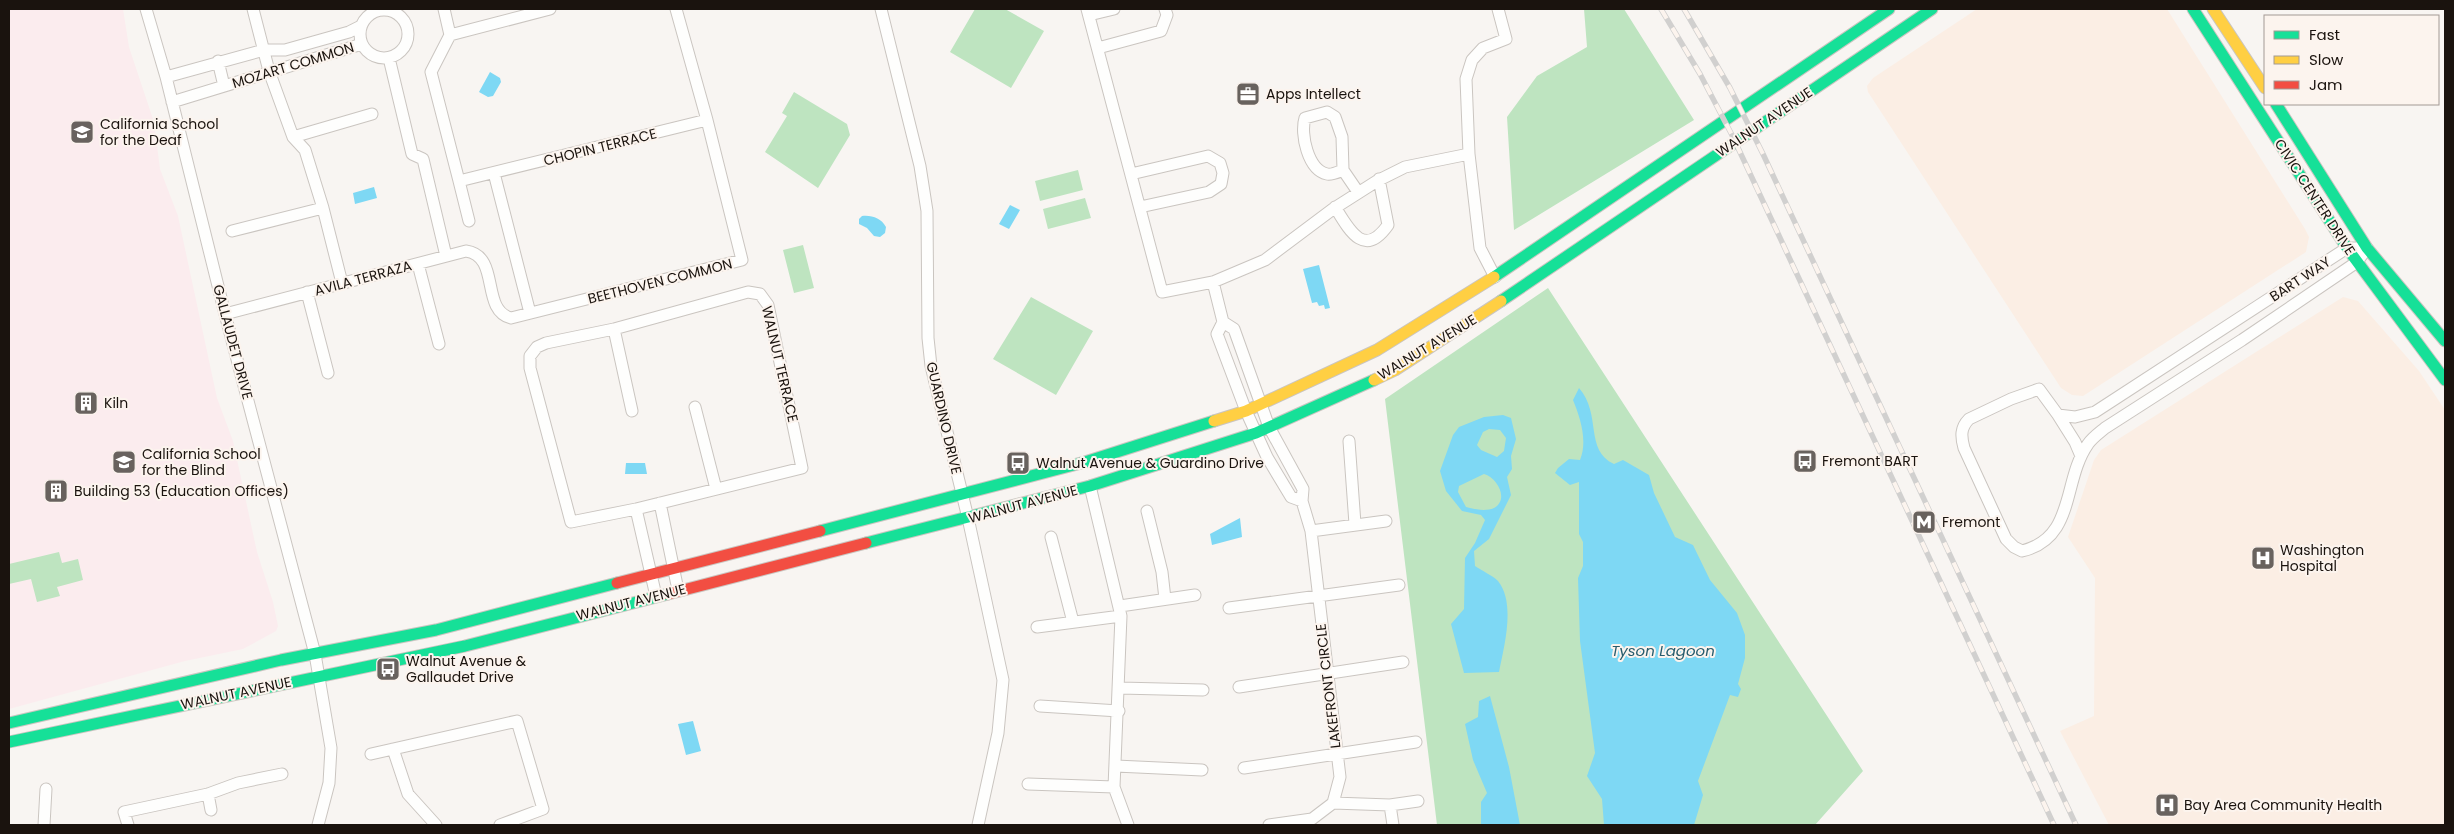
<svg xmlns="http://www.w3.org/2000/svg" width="2454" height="834" font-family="Poppins,sans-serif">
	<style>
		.built { fill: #fbeee4 }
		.education { fill: #fbecee }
		.green { fill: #bee4c0 }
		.water { fill: #7ed8f4; fill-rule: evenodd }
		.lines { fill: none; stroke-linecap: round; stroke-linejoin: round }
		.street-casing { stroke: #cac5c0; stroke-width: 13 }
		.fast-casing { stroke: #cac5c0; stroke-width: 13 }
		.slow-casing { stroke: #cac5c0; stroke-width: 13 }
		.jam-casing { stroke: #cac5c0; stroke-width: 13 }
		.street { stroke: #fefefd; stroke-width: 11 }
		.fast { stroke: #16e098; stroke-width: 11 }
		.slow { stroke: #ffcf43; stroke-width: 11 }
		.jam { stroke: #f24e42; stroke-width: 11 }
		.rail-casing { stroke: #d1d0cf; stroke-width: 5.5 }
		.rail { stroke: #fcf4ee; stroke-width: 4; stroke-dasharray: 11; stroke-linecap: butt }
		.labels { text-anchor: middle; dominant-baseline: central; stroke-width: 4; stroke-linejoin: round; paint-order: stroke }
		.street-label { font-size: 14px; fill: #1a130e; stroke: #fcf4ee }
		.poi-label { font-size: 14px; fill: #1a130e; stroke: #fcf4ee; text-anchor: start }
		.water-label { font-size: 15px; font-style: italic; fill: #275c6d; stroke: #fcf4ee }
	</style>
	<rect width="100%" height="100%" fill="#f8f5f2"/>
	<path class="built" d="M1977 9H2167L2305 229 2309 237 2306 252 2083 396 2072 395 2061 388 1868 92 1867 86 1873 78Z
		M2343 297 2358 301 2419 371 2445 410V825H2109L2060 731 2094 716 2095 578 2068 537 2094 460 2101 450Z"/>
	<path class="education" d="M9 9H123L129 47 154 122 160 169 178 216 217 398 233 441 257 552 273 602 278 626 276 631 243 649 185 661 9 709Z"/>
	<path class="green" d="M975 9H1005L1044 31 1011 88 950 52Z
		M1584 9H1624L1694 120 1514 230 1507 117 1537 76 1587 47Z
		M794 92 847 124 850 135 818 188 765 152 787 116 782 113Z
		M1078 170 1083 190 1040 201 1035 181Z
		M1085 198 1091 218 1048 229 1043 209Z
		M803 245 814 288 794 293 783 250Z
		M1548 288 1863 771 1815 825H1437L1385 399Z
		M1031 297 1093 331 1056 395 993 359Z
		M59 552 62 563 78 559 83 580 57 587 60 596 37 602 31 579 9 584V564Z"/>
	<path class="water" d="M490 72 500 78 501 82 493 96 488 97 479 92Z
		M374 187 377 198 355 204 353 193Z
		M1010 205 1020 210 1009 229 999 224Z
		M862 216C872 215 881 218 886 227L885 233 880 237 874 236 867 228 859 224V219Z
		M1319 265 1330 308 1325 309 1324 305 1319 306 1317 302 1312 303 1303 269Z
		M1579 388C1602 414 1584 450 1614 464L1623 460 1649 475 1654 493 1675 537 1693 545 1710 580 1737 613 1745 635V658L1738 684 1741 689 1738 697 1730 695 1698 781 1703 795 1694 825H1604L1602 799 1587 776 1595 753 1580 641 1578 578 1583 566V542L1579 534V482L1570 485 1555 473 1558 468 1569 459 1580 460C1588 441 1580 417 1573 400Z
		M1503 415 1511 418 1516 439 1511 456 1512 469 1507 477 1511 495 1489 539 1474 551 1475 566C1482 571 1492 575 1498 581 1516 603 1504 647 1499 672L1464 673 1451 624 1464 609 1465 558 1475 543 1485 520 1481 515 1462 511 1446 491 1440 471 1453 435 1459 427 1484 417ZM1489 429 1500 430 1506 438 1504 451 1497 457 1481 450 1477 445 1483 432ZM1484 474C1498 478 1509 500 1494 508 1485 512 1474 509 1466 507L1458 492 1459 486Z
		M626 463H645L647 474H625Z
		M1240 518 1242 537 1212 545 1210 534Z
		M1490 696 1509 767 1520 825H1481V802L1487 793 1473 760 1465 724 1478 717 1479 701Z
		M693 721 701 751 686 755 678 724Z"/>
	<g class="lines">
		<g class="street-casing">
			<path id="street" d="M146 9 166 77 225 314 315 654 331 748 329 783 318 825
				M253 9 269 71 293 137 305 150 323 208 342 283
				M444 9 450 35 431 72 459 181 707 120
				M881 9 920 166 927 211 928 338 931 366 968 518 1003 680 998 733 978 825
				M1087 9 1162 292 1213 282 1265 260 1333 209 1377 181 1405 167 1469 154
				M360 34a24 24 0 1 1 48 0a24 24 0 1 1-48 0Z
				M1089 15 1114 9
				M450 35 550 9
				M1098 48 1161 31 1167 15 1165 9
				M389 58 412 154 423 159 446 256
				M218 61 224 86
				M166 77 264 50H285L349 32 361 26
				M172 102 362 44
				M293 137 372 114
				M1343 170 1342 137 1335 117 1327 112 1305 118C1300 134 1308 170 1327 174 1332 175 1338 172 1343 170L1358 192
				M494 173 530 313
				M1131 174 1208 156 1220 163 1223 173 1221 184 1209 192 1140 207
				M459 181 469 221
				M1335 207C1349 230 1364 259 1388 225L1379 179
				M232 231 323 208
				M2347 248H2367L2357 262 2242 340 2105 428C2099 433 2092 438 2088 444 2062 481 2076 538 2022 551L2014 547 2006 539 1964 448C1961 437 1960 428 1969 419L2011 399 2039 389 2058 415 2075 417 2095 412Z
				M418 264 439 344
				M1495 277 1480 248 1469 154 1466 79 1472 60 1483 48 1506 39 1498 9
				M1213 282 1223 322 1234 329 1269 427 1303 489 1302 501 1311 531 1340 777 1333 803 1312 819 1269 825
				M307 292 328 373
				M748 292 760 294 768 305 802 468 636 509 571 522 530 368V356L537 347 546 343 614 329Z
				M225 314 466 251C501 256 480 310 511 318L742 260 707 120 676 9
				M1223 322 1217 334 1246 411 1267 457 1291 497 1302 501
				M614 329 632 411
				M695 407 716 489
				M2058 415 2075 442 2081 456
				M1349 441 1355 524
				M1090 486 1121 616 1114 787 1128 825
				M660 503 678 590
				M636 509 656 596
				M1147 511 1162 572 1165 599
				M1311 531 1386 521
				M1051 537 1073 622
				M1120 606 1195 595
				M1229 608 1399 585
				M1037 627 1121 616
				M1239 687 1403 662
				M1120 688 1203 690
				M1040 706 1119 711
				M393 749 408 794 436 825
				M371 754 517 721 543 809 500 825
				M1116 766 1202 770
				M1244 768 1416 742
				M1028 784 1114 787
				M208 794 211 810
				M1333 803 1390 805 1418 801
				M1390 805 1393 825
				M44 825 46 789
				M128 825 124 812 208 794 238 783 282 774"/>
		</g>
		<g class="fast-casing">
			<path id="fast" d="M2193 9 2347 248 2445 380
				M2276 104 2367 248 2445 341
				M1494 277 1889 9
				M1501 301 1932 9
				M820 531 1085 462 1214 421
				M866 543 1090 486 1256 433 1374 380
				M9 723 281 660 436 630 617 583
				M9 742 465 646 668 594"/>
		</g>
		<g class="slow-casing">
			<path id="slow" d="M2213 9 2265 88
				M1374 380 1395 370 1501 301
				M1214 421 1246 411 1377 350 1494 277"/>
		</g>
		<g class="jam-casing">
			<path id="jam" d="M617 583 820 531
				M668 594 866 543"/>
		</g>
		<use href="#street" class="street"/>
		<use href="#fast" class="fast"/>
		<use href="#slow" class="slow"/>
		<use href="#jam" class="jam"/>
		<g class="rail-casing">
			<path id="rail" d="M1661 9 1700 74 1732 135 2054 825
				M1684 9 1730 88 1763 154 2076 825"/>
		</g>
		<use href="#rail" class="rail"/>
	</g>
	<defs>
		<g id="office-square" transform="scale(1.25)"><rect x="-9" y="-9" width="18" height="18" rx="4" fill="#68625e" stroke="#fcf4ee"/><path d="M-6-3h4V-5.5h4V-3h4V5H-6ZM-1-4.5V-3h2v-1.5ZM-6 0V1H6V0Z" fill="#fff"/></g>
		<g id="school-square" transform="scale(1.25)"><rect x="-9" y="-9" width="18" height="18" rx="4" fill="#68625e" stroke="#fcf4ee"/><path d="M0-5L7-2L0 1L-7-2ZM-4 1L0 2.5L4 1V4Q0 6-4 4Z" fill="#fff"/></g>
		<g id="building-square" transform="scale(1.25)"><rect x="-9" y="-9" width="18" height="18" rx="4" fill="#68625e" stroke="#fcf4ee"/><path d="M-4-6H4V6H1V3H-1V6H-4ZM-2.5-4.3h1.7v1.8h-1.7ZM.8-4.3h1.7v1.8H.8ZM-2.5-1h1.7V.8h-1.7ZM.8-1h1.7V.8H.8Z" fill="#fff"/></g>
		<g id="bus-square" transform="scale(1.25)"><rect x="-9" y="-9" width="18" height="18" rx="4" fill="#68625e" stroke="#fcf4ee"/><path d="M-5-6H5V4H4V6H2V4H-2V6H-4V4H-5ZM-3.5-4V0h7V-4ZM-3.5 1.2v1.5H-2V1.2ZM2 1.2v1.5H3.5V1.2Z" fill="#fff"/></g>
		<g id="metro-square" transform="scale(1.25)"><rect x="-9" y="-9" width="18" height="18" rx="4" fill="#68625e" stroke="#fcf4ee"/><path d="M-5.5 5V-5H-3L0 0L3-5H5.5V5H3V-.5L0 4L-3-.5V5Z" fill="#fff"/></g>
		<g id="hospital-square" transform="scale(1.25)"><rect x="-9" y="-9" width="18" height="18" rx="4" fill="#68625e" stroke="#fcf4ee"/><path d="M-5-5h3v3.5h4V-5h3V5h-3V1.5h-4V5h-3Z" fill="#fff"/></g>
	</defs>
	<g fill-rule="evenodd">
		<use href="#office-square" x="1248" y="94"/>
		<use href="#school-square" x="82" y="132"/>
		<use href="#building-square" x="86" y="403"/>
		<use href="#bus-square" x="1805" y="461"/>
		<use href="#school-square" x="124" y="462"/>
		<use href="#bus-square" x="1018" y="463"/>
		<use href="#building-square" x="56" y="491"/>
		<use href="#metro-square" x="1924" y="522"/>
		<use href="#hospital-square" x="2263" y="558"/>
		<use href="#bus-square" x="388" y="669"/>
		<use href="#hospital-square" x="2167" y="805"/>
	</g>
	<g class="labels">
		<g class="street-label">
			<text transform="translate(293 65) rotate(-17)">MOZART COMMON</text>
			<text transform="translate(1764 122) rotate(-34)">WALNUT AVENUE</text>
			<text transform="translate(600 147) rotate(-14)">CHOPIN TERRACE</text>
			<text transform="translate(2315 197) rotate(57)">CIVIC CENTER DRIVE</text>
			<text transform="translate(363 278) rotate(-15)">AVILA TERRAZA</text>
			<text transform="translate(2300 279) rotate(-33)">BART WAY</text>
			<text transform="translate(660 281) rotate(-14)">BEETHOVEN COMMON</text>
			<text transform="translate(233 342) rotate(75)">GALLAUDET DRIVE</text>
			<text transform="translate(1427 347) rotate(-31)">WALNUT AVENUE</text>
			<text transform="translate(780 364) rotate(77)">WALNUT TERRACE</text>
			<text transform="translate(944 418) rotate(77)">GUARDINO DRIVE</text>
			<text transform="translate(1023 504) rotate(-15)">WALNUT AVENUE</text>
			<text transform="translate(631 602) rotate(-14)">WALNUT AVENUE</text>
			<text transform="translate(1328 686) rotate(-97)">LAKEFRONT CIRCLE</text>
			<text transform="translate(236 693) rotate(-12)">WALNUT AVENUE</text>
		</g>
		<g class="poi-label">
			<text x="1266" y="94">Apps Intellect</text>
			<text x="100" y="124">California School<tspan x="100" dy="16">for the Deaf</tspan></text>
			<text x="104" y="403">Kiln</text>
			<text x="142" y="454">California School<tspan x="142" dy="16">for the Blind</tspan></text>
			<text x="1822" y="461">Fremont BART</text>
			<text x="1036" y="463">Walnut Avenue &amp; Guardino Drive</text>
			<text x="74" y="491">Building 53 (Education Offices)</text>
			<text x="1942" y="522">Fremont</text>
			<text x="2280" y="550">Washington<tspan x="2280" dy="16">Hospital</tspan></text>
			<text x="406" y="661">Walnut Avenue &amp;<tspan x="406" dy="16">Gallaudet Drive</tspan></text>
			<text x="2184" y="805">Bay Area Community Health</text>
		</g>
		<g class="water-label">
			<text x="1663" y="650">Tyson Lagoon</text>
		</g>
	</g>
	<rect width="2454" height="834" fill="none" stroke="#1a130e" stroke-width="20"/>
	<rect x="2264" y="15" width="175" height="90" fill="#fcf4ee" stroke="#a29a94"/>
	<rect x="2274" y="31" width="25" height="8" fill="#16e098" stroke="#a29a94"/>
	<text x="2309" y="40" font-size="15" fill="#1a130e">Fast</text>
	<rect x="2274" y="56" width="25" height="8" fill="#ffcf43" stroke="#a29a94"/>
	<text x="2309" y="65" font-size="15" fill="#1a130e">Slow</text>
	<rect x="2274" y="81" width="25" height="8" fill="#f24e42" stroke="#a29a94"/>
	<text x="2309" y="90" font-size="15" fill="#1a130e">Jam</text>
</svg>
